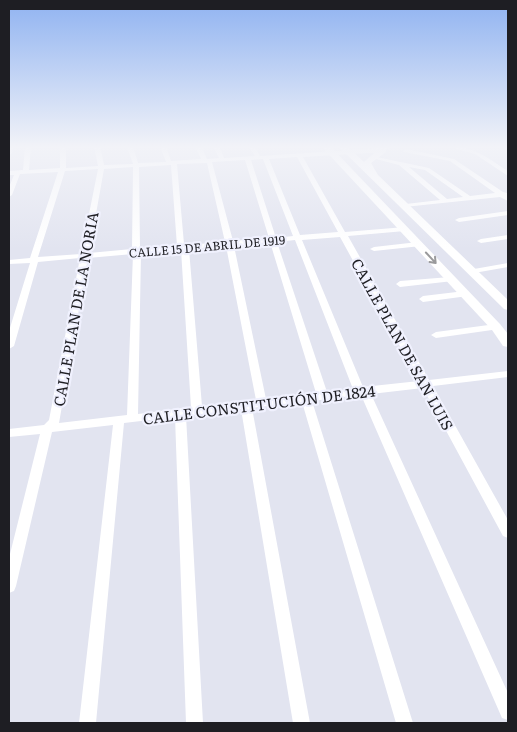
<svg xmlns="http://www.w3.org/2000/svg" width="517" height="732" font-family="Literata,serif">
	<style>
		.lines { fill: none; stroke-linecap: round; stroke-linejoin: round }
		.street { fill: #fff; fill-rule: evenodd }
		.secondary { fill: #fff; fill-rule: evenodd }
		.oneway { stroke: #9a9a9c }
		.labels { text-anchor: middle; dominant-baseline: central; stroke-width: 4.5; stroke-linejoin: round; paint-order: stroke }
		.far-street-label { font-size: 12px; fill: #1e1e23; stroke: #f0f1fe }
		.street-label { font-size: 15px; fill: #1e1e23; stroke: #f0f1fe }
	</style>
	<rect width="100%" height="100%" fill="#e2e4f0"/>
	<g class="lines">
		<path class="street" d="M9 146H13L12 153 9 155Z
			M25 146H31L29 170 60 168V146H66V168L98 166 94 146H100L104 165 133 164 127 146H133L138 163 166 162 160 146H166L171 161 201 159 195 146H201L207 159 219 158 213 146H219L224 158 255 156 248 146H254L260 156 382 148 385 146H392L383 152 303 157 345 232 405 227 409 229 405 231 348 236 429 380 508 371V377L433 386 508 520V538L503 536 423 388 371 394 508 693V720L502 718 361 395H359L312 401 413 723H396L302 402 252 408 310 723H293L241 409 186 416 203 723H186L175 417 124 423 96 723H79L113 425 52 432 16 586 14 591 9 593V558L40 434 9 437V429L44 425 49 420 80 258 38 262 14 346 9 349V331L30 263 9 264V260L30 258 58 172 20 174 12 195 9 197V187L14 175H9V171L23 170ZM297 157 338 232 300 235 269 159ZM263 159 293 236 276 238 251 160ZM245 160 269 238 233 241 212 162ZM207 163 225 242 185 245 184 244 177 164ZM171 165 177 246 140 249 139 167ZM133 167 132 249 89 253 104 169ZM98 169 81 254 38 257 65 171ZM340 237 419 381 363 387 302 240ZM295 240 353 389 327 392 277 242ZM270 242 316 393 266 399 234 246ZM226 246 256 400 202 406 189 249ZM181 250 191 407 138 414 141 253ZM133 254 127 415 59 423 88 258Z
			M446 146C474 146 486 157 508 171V176L475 154Z
			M499 146 508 148V152Z
			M406 149 454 159 503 192 507 193 508 201 500 197 404 207V205L406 204 440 200 399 165 372 158V156L429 168 470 196 495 193 450 161 404 152 403 151ZM409 167 425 170 463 197 447 199Z
			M508 211V215L459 222 455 220 459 218Z
			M508 235V239L481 243 477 241 481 239Z
			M418 242 422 244 421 246 374 251 370 249 374 247Z
			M508 263V267L474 273 470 271 474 269Z
			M450 277 454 279 453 281 400 287 396 284 400 281Z
			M465 291 469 294 468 296 423 302 419 299 423 296Z
			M496 324 501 327 499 329 436 338 431 335 436 332Z"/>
		<path class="secondary" d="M321 146H330L500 324 508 334V347L503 346 492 330Z
			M338 146H347L364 162 380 148H386V152L371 163 378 175 508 300V310L504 309Z"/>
	</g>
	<defs><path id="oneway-shaft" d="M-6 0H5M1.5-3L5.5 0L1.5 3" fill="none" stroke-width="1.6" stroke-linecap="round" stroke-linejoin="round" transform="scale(1.25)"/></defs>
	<use class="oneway" href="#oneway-shaft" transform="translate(431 258) rotate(47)"/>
	<linearGradient id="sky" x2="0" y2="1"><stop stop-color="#90b3f1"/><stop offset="0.59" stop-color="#f2f3f8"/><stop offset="1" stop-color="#f2f3f8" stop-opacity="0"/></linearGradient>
	<rect width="517" height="249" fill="url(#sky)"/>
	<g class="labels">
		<g class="far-street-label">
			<text transform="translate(207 246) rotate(-5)">CALLE 15 DE ABRIL DE 1919</text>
		</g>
		<g class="street-label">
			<text transform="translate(75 309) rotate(-80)">CALLE PLAN DE LA NORIA</text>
			<text transform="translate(403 344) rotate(61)">CALLE PLAN DE SAN LUIS</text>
			<text transform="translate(259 404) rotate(-7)">CALLE CONSTITUCIÓN DE 1824</text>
		</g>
	</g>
	<rect width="517" height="732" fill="none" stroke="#1e1e23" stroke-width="20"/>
</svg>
